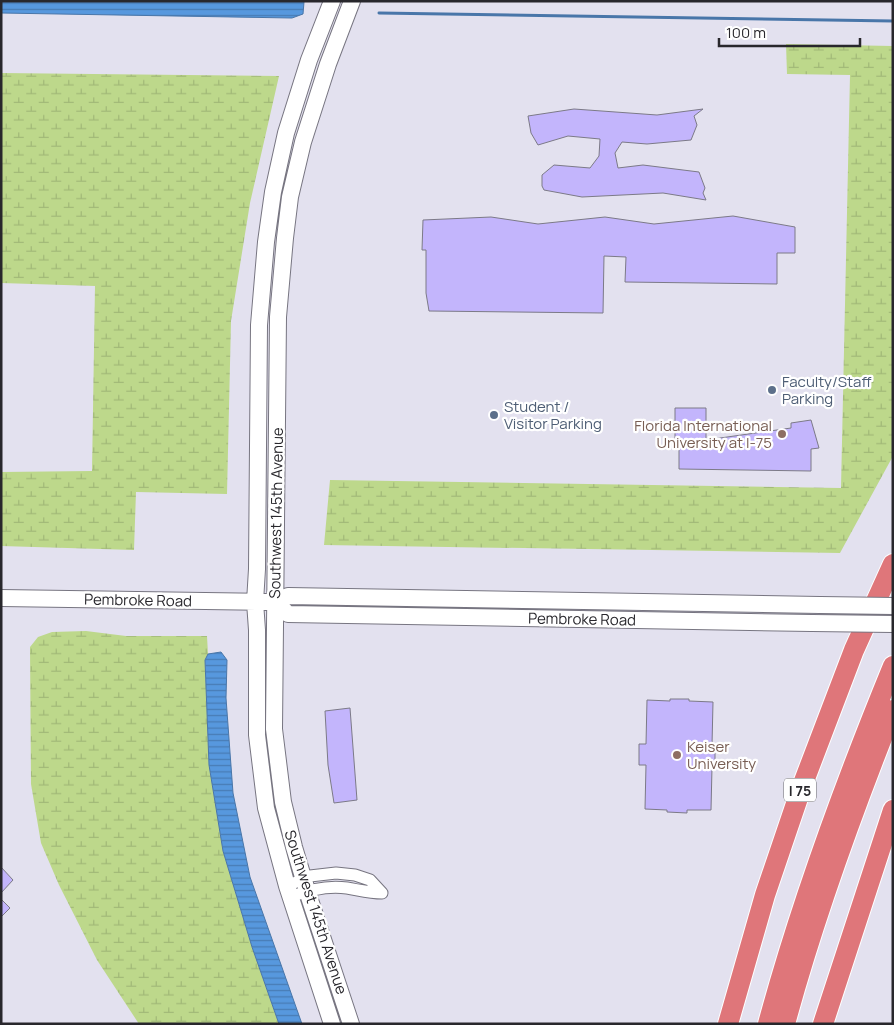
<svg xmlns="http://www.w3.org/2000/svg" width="894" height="1025" font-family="Manrope,sans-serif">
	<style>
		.wetland { fill: url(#wetland-marsh) }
		.water { fill: url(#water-rules); stroke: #4976a9 }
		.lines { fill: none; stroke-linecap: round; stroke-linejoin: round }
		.stream { stroke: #4976a9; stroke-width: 3 }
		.building { fill: #c3b5fc; stroke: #7c7a87 }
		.street-casing { stroke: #777581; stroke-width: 13 }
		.secondary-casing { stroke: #777581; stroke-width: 18 }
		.highway-casing { stroke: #fff; stroke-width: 22 }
		.street { stroke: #fff; stroke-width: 11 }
		.secondary { stroke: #fff; stroke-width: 16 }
		.highway { stroke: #df767a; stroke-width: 20 }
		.secondary-bridge-casing { stroke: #777581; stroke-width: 18; stroke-linecap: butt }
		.secondary-bridge { stroke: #fff; stroke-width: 16 }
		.service-dot { fill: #5c6f8a; stroke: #fff; stroke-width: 2 }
		.education-dot { fill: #8d6e63; stroke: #fff; stroke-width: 2 }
		.labels { text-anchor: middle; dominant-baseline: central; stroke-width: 4.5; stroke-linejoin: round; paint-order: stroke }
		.shield { fill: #fff; stroke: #68686b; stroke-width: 1 }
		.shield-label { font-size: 14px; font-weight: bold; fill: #28272c }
		.service-label { font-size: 15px; fill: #4e5e75; stroke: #fff; text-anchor: start }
		.education-label { font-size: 15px; fill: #785e54; stroke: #fff; text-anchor: end }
		.street-label { font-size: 15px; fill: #28272c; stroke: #fff }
	</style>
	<defs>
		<pattern id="wetland-marsh" width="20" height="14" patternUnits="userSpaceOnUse" patternTransform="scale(1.25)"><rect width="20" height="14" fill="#bdd88b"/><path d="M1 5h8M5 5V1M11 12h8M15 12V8" fill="none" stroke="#a2b978"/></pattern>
		<pattern id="water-rules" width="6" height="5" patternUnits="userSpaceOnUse" patternTransform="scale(1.25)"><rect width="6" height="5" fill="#5798de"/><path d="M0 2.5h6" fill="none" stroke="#487cb4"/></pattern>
	</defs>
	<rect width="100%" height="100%" fill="#e3e1ef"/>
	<path class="wetland" d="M786 44 893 46V456L840 553 324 545 330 480 841 488 850 75 787 74Z
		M1 73 279 76 250 203 231 321 227 494 136 492 134 550 1 546V472L92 471 95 286 1 283Z
		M86 631 126 636H207L208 654 205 661 209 765 223 851 252 947 279 1024H139L97 960 59 885 41 843 31 784 30 647 38 637 52 632Z"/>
	<path class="water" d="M1 1H304V2L303 14 292 18 1 13Z
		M221 652 227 660 226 698 233 793 250 877 302 1024H279L252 947 223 851 209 765 205 660 208 654Z"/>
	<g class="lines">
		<path class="stream" d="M379 13 893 21"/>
	</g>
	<path class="building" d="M574 109 657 115 703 109 694 116 697 125 691 140 647 144 622 142 615 153 618 168 643 165 699 172 705 188 703 193 706 200 663 193 582 197 544 190 542 186V175L554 165 590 168 599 156 600 139 568 136 538 145 531 133 528 116Z
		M733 216 795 227V253H777V284L625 282 626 257 604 256 603 313 429 311 426 293V250H422L423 220 491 217 538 224 605 217 654 224Z
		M675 408H706V440L791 428V423L811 420 819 448 811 449V471L679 469V448H673V441H675Z
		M670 699H689V701L713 702 712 745H715V767H712L711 810H687V813L667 812V810L645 809 646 765H639V744H646L647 700 670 701Z
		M350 708 357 800 334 803 328 765 325 711Z
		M1 867 13 880 1 893Z
		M1 899 10 908 1 917Z"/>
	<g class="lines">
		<g class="street-casing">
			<path id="street" d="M287 886 310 876 336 873 355 875 370 880 382 893
				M290 897C308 890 328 885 347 888 359 890 370 893 382 893"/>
		</g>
		<g class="secondary-casing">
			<path id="secondary" d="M332 1 309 60 286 133 273 192 266 242 259 325 257 569 255 602 257 630V735L266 808 287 886 332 1024
				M1 598 275 602 288 596 820 605
				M275 602 288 614 812 623
				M351 1024 309 897 294 847 283 802 274 729 278 317 285 238 290 197 303 142 328 64 352 1"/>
		</g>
		<g class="highway-casing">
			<path id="highway" d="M728 1024 765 895 801 789 854 650 893 564
				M768 1024C801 902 845 783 893 666
				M785 1024C814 917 852 813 893 710
				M823 1024 893 810"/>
		</g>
		<use href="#street" class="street"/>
		<use href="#secondary" class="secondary"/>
		<use href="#highway" class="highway"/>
		<g class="secondary-bridge-casing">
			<path id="secondary-bridge" d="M820 605 893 606
				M812 623 893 624"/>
		</g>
		<use href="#secondary-bridge" class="secondary-bridge"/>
	</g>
	<g class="service-dot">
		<circle cx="772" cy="390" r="5"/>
		<circle cx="494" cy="415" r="5"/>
	</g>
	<g class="education-dot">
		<circle cx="782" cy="434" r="5"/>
		<circle cx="677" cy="755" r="5"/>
	</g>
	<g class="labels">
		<rect class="shield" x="784" y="778.5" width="32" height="23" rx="4"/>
		<g class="shield-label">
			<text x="800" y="790">I 75</text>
		</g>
		<g class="service-label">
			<text x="782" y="381">Faculty/Staff<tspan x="782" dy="17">Parking</tspan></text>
			<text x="504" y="406">Student /<tspan x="504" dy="17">Visitor Parking</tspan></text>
		</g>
		<g class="education-label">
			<text x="772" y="425">Florida International<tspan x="772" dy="17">University at I-75</tspan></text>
			<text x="687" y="746" text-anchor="start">Keiser<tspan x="687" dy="17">University</tspan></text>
		</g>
		<g class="street-label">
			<text transform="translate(276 513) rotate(-89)">Southwest 145th Avenue</text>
			<text transform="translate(138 600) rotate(1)">Pembroke Road</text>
			<text transform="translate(582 619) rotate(1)">Pembroke Road</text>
			<text transform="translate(316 912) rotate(72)">Southwest 145th Avenue</text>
		</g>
	</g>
	<rect width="894" height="1025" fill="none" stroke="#28272c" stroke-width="5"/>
	<path d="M719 38v8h141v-8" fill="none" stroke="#28272c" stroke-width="2.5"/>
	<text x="726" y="38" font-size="15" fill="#28272c" stroke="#ffffff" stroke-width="4" paint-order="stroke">100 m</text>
</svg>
